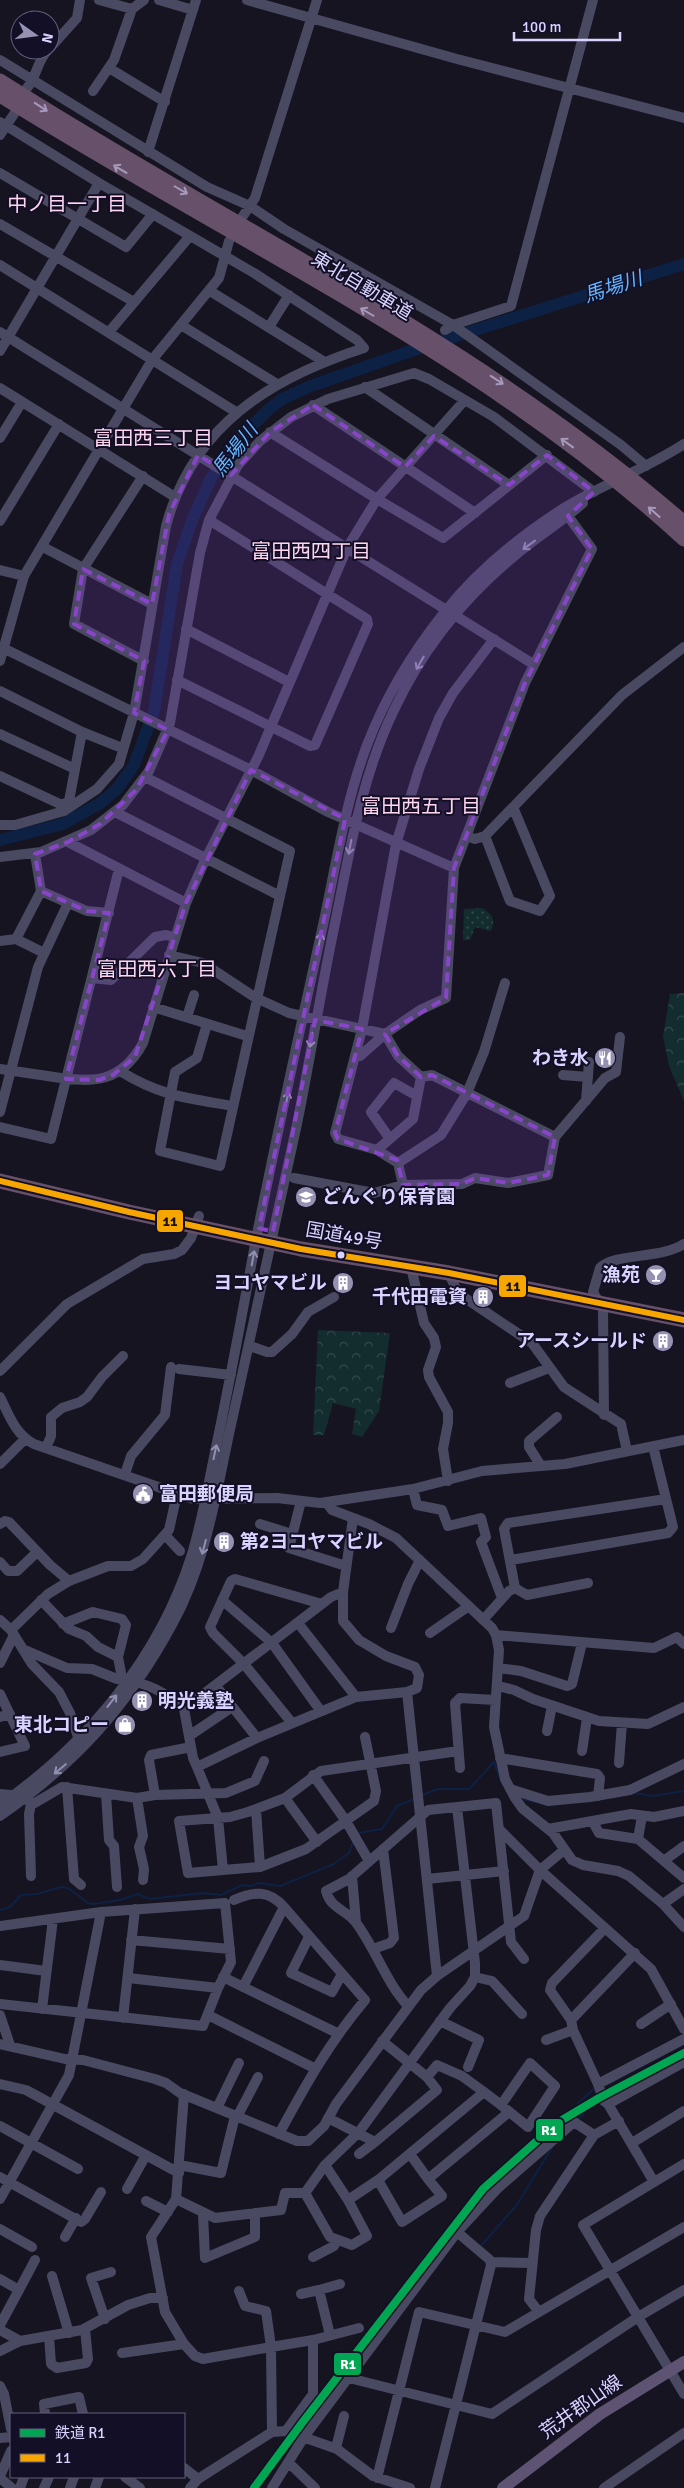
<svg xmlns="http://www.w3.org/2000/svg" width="684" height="2488" font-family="Signika,'Noto Sans JP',sans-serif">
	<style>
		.green { fill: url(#green-dots) }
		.forest { fill: url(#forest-crowns) }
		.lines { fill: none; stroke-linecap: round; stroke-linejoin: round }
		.stream { stroke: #0d2144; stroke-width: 2 }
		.river { stroke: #0d2144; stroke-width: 12 }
		.minor { stroke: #4a4962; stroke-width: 10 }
		.major { stroke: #5e5373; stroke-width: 12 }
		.highway { stroke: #67516a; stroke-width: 15 }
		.bus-1-casing { stroke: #130f26; stroke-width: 10 }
		.bus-1 { stroke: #f7a600; stroke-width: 6 }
		.rail-1-casing { stroke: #130f26; stroke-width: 11 }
		.rail-1 { stroke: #00a651; stroke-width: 8 }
		.oneway { stroke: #a699bc }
		.oneway2 { stroke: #928eb0 }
		.marked { fill: #8945c9; fill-opacity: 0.2; stroke: #8945c9; stroke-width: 4; stroke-dasharray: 10 6; stroke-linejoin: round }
		.bus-dot { fill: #d9d4ff; stroke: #130f26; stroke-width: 2 }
		.labels { text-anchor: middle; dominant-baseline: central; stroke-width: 4; stroke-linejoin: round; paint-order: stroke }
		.street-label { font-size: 19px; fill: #d9d4ff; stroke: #130f26 }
		.poi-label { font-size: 19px; font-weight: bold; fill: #d9d4ff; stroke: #130f26; text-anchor: end }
		.neighbourhood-label { font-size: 20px; fill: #ffd6f0; stroke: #130f26 }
		.water-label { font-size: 20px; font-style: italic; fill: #62b6ff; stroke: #130f26 }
		.line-badge { stroke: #130f26; stroke-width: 2 }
		.badge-label { font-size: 14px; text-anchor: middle; font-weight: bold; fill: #fff }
		.pale-badge-label { font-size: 14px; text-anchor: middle; font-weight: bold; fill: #111 }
	</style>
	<defs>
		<pattern id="green-dots" width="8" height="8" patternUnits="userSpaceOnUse" patternTransform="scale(1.25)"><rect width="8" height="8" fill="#132c2d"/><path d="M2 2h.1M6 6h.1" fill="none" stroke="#354a4c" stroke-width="1.8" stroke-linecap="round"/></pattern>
		<pattern id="forest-crowns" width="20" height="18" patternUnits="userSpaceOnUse" patternTransform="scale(1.25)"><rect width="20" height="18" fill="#132c2d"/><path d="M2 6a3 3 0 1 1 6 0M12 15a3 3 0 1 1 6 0" fill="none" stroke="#354a4c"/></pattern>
	</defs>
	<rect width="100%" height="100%" fill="#161421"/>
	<path class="green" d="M482 908C492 914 496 918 491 931L475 927 470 940H463L464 909Z"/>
	<path class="forest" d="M684 993V1101L669 1066 663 1036 670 994Z
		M318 1330 390 1333 379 1411 362 1437 352 1434 356 1409 333 1403 324 1435H313Z"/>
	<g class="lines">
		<path class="stream" d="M635 1793 653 1796 684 1791
			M422 1795 438 1789H469L494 1762 503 1786
			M522 1799 536 1802
			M358 1833 382 1829 397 1806 414 1799
			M0 1910 10 1907 21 1895 37 1894 61 1887 68 1888 88 1903 93 1904 120 1900 137 1894 150 1899 203 1893 221 1895 242 1885 251 1886 259 1883 280 1886 334 1864 349 1853 353 1842
			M578 2119 583 2115 578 2103 596 2087
			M480 2247 516 2206 553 2146"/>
		<path class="river" d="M0 840 63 824 99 804 117 789 134 765 154 711 177 564 193 518 211 478 238 440 269 409 282 399 311 386 428 345 684 264"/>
		<path class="minor" d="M99 0 132 9 144 0
			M159 0 193 10
			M247 0 457 59 684 118
			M50 48 77 18 80 0
			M0 60 207 187 250 206 284 229 453 325 621 445 646 466
			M109 68 165 102
			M27 88C37 76 37 61 48 50
			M93 91 114 60 132 9
			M0 122 99 183 254 273 357 340 364 348C271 378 193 425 166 526L134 713 119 764 97 789 64 811 15 825H0
			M0 135 14 114
			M148 152 196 0
			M0 173 126 247 153 214
			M243 216 255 198 317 0
			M0 224 134 302
			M0 265 236 412
			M210 291 323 361
			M181 325 277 384
			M269 327 289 295
			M445 330 453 325 511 306 593 0
			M0 332 533 664
			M109 332 190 236
			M0 351 99 183
			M365 387 509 485
			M0 388 175 497
			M313 405 475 513
			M270 432 377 499 443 538 547 455
			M0 438 22 402
			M143 476 83 569 74 624 144 661
			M0 521 59 424
			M43 547 152 604
			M0 570 24 576
			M186 629 289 682
			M3 648 251 770 328 812 454 868
			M0 661 24 576 152 360 219 278 229 241
			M177 680 310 746 315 745 368 624 367 619 209 520
			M0 691 82 732 122 748
			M0 734 75 769
			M0 776 62 805 69 801 82 732
			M145 777 290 851 220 1166 160 1151 175 1072 197 1058 207 1024
			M115 812 280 896
			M466 836 475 839 485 836 622 695 684 647
			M485 836 510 901 540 911 550 896 513 807
			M68 842 186 903
			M0 857 41 852 91 830 123 805 149 771 170 723 200 553 209 520 238 465 260 441 291 417 328 399 414 373 429 379 494 417 594 492
			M68 903 87 911 109 913
			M16 939 44 953
			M0 941 16 939 41 891 35 854
			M169 955 203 963 256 998 289 1013 385 1034 398 1056 421 1077 432 1075 555 1137 548 1175 508 1183 475 1178 462 1184 403 1185 374 1193 294 1178
			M92 978 111 980 155 937 166 935 174 937
			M153 1007 247 1036
			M187 1017 194 995
			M360 1056 385 1034 420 1010 446 998 454 868 525 683 592 549 568 516
			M0 1069C18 1072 36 1074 54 1077 94 1083 121 1083 143 1043L186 903 206 858 258 757 347 548 377 499 464 401
			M120 1071C160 1096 187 1098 233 1106
			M563 1075 588 1077
			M586 1101 589 1062
			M0 1112 38 967 68 903 41 891
			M0 1127 51 1139 119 869
			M555 1137 605 1078 616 1072 620 1037
			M390 1139 371 1112 394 1083 417 1096
			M377 1150 413 1119 421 1077
			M398 1163 377 1150 338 1139 335 1133 362 1029 396 844 419 769 439 718 453 693 494 639
			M403 1185 398 1163 441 1135 467 1093 484 1052 505 983
			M411 1267 424 1323 434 1338 436 1347 428 1370 429 1377 448 1412V1423L443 1449 448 1481
			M449 1273 455 1287 465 1298 532 1343 564 1387 621 1424 627 1451
			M250 1346 267 1352H272L292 1334 308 1312 334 1297
			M179 1369 231 1375
			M0 1371 67 1304 143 1259 174 1254 182 1250 191 1238 199 1216
			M510 1383 549 1368
			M0 1397C9 1415 15 1434 34 1444L193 1499 277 1498 320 1503 413 1489 482 1471 565 1464 684 1440
			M604 1415 603 1309 593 1292 600 1268C614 1253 661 1259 684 1244
			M46 1448 51 1436V1417L62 1408 80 1402 87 1397 102 1377 123 1356
			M0 1464 25 1439
			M541 1466 529 1447V1441L557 1417
			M125 1474 131 1456 165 1415 171 1367
			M413 1489 417 1505 442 1510 448 1526 481 1518 486 1537 481 1542 502 1598
			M301 1501 289 1548 346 1566
			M326 1502 332 1510 369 1524 396 1538 492 1628 496 1635 499 1650 494 1727 505 1779 515 1798 522 1808 553 1833 572 1860 583 1865 618 1871 629 1876 663 1904 684 1927
			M0 1524 5 1521 9 1522 50 1565 69 1581 48 1594 11 1630
			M260 1524 292 1534
			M165 1535 180 1551
			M511 1560 668 1533 673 1527 653 1446
			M0 1562 8 1571H17L37 1552
			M69 1581 108 1566H131L143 1559 169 1530 177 1494
			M515 1588 527 1595 588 1583
			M343 1592 331 1597 184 1709 193 1758 197 1767 257 1738 356 1697 407 1692 417 1688 419 1675 415 1667 386 1656 359 1640 343 1621V1592L353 1518
			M41 1600 69 1629 86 1636 98 1647 118 1657
			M222 1600 272 1643 320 1710
			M0 1620 11 1630 32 1664 59 1692 70 1713 79 1740
			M483 1620 509 1591 515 1588 504 1529 508 1523 666 1499
			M298 1623 356 1697
			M63 1624 93 1612 122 1619 126 1625 118 1657 122 1678
			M391 1628 408 1584 420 1560
			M430 1633 469 1606
			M496 1635 654 1648 677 1637 684 1644
			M25 1650 67 1668 92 1669 117 1679 122 1678C149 1685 163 1690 184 1709
			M0 1663 14 1635
			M498 1668 521 1671 567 1686 572 1684 582 1643
			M216 1686 257 1738
			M498 1686 514 1690 533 1699 599 1721 648 1724 684 1707
			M407 1692 437 1976
			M0 1694 25 1746 0 1752
			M0 1717 10 1714
			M292 1723 244 1664 213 1633 210 1627 231 1581 235 1579 322 1604
			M547 1731 552 1706
			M189 1736 232 1707
			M582 1751 587 1718
			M500 1758 597 1774 600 1778 598 1796
			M619 1763 622 1723
			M197 1767 218 1818 223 1870 260 1867 306 1849 374 1801 376 1791 365 1737
			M460 1768 455 1703 460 1698 495 1700
			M313 1775 346 1821 369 1861
			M67 1787 74 1879 81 1885
			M510 1789 548 1801 590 1797 630 1790 684 1764
			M0 1794 21 1796 33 1804 62 1787 137 1798 155 1795 226 1793 255 1781 264 1761
			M106 1794 109 1840 114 1846 117 1887
			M155 1795 149 1760 151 1755 191 1747
			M137 1798 143 1836 139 1847 144 1869 143 1880
			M285 1798 317 1842
			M0 1805C87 1744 160 1657 192 1554 202 1521 208 1486 215 1452 230 1381 243 1310 256 1239 277 1134 300 1029 323 925 336 865 345 803 367 745 385 698 412 653 443 614 476 572 520 536 564 508 603 484 646 469 684 444
			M256 1809 260 1867
			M0 1816C76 1763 129 1705 173 1623 208 1559 217 1486 233 1416 254 1319 276 1221 297 1124 310 1060 320 996 333 933 349 857 360 780 394 710 423 648 465 596 518 553 539 535 562 522 583 503
			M642 1816 638 1839 684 1878
			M593 1822 599 1833 638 1839
			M499 1829 540 1870 651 1969 684 2029
			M548 1829 631 1814 654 1817 684 1811
			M665 1860 684 1846
			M223 1870 188 1873 179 1821 230 1817 248 1812 285 1798 321 1771 458 1751
			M31 1876 29 1814 31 1804
			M352 1876 356 1922
			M427 1879 504 1871
			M234 1900C254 1891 269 1890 284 1907
			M663 1904 684 1889
			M0 1926 101 1912 225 1903 231 1962 218 1988 203 2026 0 2004
			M605 1928 552 1983 550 1990 571 2020 573 2030 598 2084 684 2039
			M309 1937 291 1973 332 1992 342 1974
			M131 1940 230 1949
			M373 1949 390 1943 394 1938 383 1849
			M0 1965 46 1971
			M223 1977 337 2033
			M475 1977 492 1981 522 2014
			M128 1978 218 1988
			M243 1987 284 1907 365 2000C329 2043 306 2084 279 2134
			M408 2006C386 1982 376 1950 357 1924 347 1909 331 1910 326 1891L349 1879 428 1810 496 1803 511 1942 524 1959
			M42 2009 53 1919
			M0 2015 10 2045
			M208 2015 314 2068
			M123 2018 135 1909
			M571 2020 635 1953
			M440 2021 479 2040 468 2067
			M641 2024 671 2004
			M546 2040 573 2030
			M0 2044 65 2059 83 2060 155 2079 166 2083 180 2093 297 2141H308L324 2126 336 2104 421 1990 437 1976 524 1916 540 1870 564 1850
			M0 2084 26 2090 179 2173
			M598 2084 604 2101 608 2104 654 2182
			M484 2092 501 2105 530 2063 555 2086 528 2127 501 2105
			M184 2094 176 2199 151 2237 165 2312 184 2344 195 2356 203 2359 271 2347 272 2432 286 2431 337 2449 373 2476 410 2488
			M608 2104 684 2062
			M217 2108 239 2063
			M237 2117 258 2077
			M328 2118 375 2142 437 2090 427 2077
			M0 2126 78 2169
			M632 2143 684 2111
			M359 2154 375 2142
			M410 2154 428 2179
			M684 2164 583 2225 684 2394
			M179 2165 221 2173 235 2116
			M325 2165 348 2200 378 2180 484 2092 462 2076 437 2065 427 2077 382 2041
			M0 2177 81 2222 85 2219 101 2192
			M378 2180 402 2222 442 2196 428 2179 509 2112
			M127 2189 146 2155
			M305 2193 330 2237 352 2245 367 2236 348 2200
			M0 2199 69 2075 101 1912
			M176 2199 215 2218 281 2210 285 2193H305L325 2165 359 2132 450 2008 470 1986 475 1977V1963L457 1807
			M146 2201 168 2212
			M203 2214 205 2258 255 2237V2213
			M0 2229 32 2247
			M65 2237 76 2218
			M313 2257 334 2246 337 2240
			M491 2262 532 2263
			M52 2276 69 2333
			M0 2279 19 2290 0 2325
			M19 2290 35 2260
			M239 2291 245 2306 266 2311 271 2347 313 2340 359 2328
			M301 2294 319 2290
			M539 2312 529 2299 536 2230 540 2216 594 2135 619 2121
			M105 2319 91 2278 111 2272
			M0 2330 20 2341
			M330 2335 319 2290 340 2284
			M49 2336 51 2364 57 2368 86 2363 88 2359 85 2329
			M0 2351 20 2341 82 2330 128 2305 150 2298H163
			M122 2353 184 2344
			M349 2378 492 2414 638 2317 684 2290
			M0 2386 4 2394 11 2429
			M45 2414 44 2404 79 2397 83 2414
			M286 2431 313 2394V2340
			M0 2438 11 2437
			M336 2448 344 2416
			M289 2463 315 2488
			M184 2468 198 2479
			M0 2476 11 2451
			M125 2477 140 2488
			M0 2478 12 2488
			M377 2478 419 2312 505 2332 684 2227
			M20 2488 24 2477
			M44 2488 49 2477
			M70 2488 74 2477
			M95 2488 99 2477
			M190 2488 198 2479 272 2432
			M272 2488 304 2437 457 2232 497 2189 574 2122 594 2135
			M435 2488 491 2265 490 2260 457 2232
			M604 2488 684 2433"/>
		<path class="major" d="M503 2488 600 2414 684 2362"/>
		<path class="highway" d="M0 81C229 227 478 343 684 523
			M0 95C229 239 483 354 684 539
			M0 1181 129 1212 301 1249 449 1273 684 1320"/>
		<g class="bus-1-casing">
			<path id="bus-1" d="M0 1181 129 1212 301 1249 449 1273 684 1320"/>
		</g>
		<use href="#bus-1" class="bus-1"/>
		<g class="rail-1-casing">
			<path id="rail-1" d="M254 2488 302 2423 483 2189 557 2123 599 2098 684 2053"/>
		</g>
		<use href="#rail-1" class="rail-1"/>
	</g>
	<defs><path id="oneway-shaft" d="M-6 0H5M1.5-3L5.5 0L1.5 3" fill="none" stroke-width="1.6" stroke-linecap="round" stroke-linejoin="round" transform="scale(1.25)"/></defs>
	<g class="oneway">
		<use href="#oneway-shaft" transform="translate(41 107) rotate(33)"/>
		<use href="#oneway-shaft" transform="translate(120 169) rotate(-149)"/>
		<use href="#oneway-shaft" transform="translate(181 190) rotate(30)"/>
		<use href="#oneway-shaft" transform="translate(367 312) rotate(-150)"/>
		<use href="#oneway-shaft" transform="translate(497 380) rotate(33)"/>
		<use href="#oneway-shaft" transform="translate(567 443) rotate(-144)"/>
		<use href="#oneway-shaft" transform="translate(654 512) rotate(-139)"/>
	</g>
	<g class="oneway2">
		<use href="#oneway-shaft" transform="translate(529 545) rotate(144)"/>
		<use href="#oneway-shaft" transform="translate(420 663) rotate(120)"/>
		<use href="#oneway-shaft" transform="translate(350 847) rotate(101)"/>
		<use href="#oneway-shaft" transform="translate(320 940) rotate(-77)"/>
		<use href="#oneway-shaft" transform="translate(311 1040) rotate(100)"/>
		<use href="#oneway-shaft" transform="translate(287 1099) rotate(-79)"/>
		<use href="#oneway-shaft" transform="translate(253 1258) rotate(-80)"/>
		<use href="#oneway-shaft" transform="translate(215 1452) rotate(-78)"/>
		<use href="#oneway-shaft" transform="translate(204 1547) rotate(105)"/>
		<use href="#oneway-shaft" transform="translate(112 1701) rotate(-52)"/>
		<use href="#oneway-shaft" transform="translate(60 1769) rotate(140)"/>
	</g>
	<path class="marked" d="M313 405 405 467 434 436 509 485 547 455 594 492 568 516 592 549 525 683 454 868 446 998 385 1034 398 1056 421 1077 432 1075 555 1137 548 1175 508 1183 475 1178 462 1184 403 1185 397 1160 338 1139 335 1133 362 1029 315 1020 273 1232 259 1228 345 819 251 770 186 903 135 1057 113 1075 99 1080 66 1079 109 913 87 911 41 891 35 854 68 842 100 824 136 790 168 730 134 713 144 661 74 624 83 569 152 604 169 514 198 455 231 475 270 432Z"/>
	<defs>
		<g id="restaurant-disc" transform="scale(1.125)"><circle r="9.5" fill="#9591b1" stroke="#130f26"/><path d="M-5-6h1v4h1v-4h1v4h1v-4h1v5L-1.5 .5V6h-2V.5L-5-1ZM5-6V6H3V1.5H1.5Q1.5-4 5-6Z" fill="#fff"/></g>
		<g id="school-disc" transform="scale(1.125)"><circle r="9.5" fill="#9591b1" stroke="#130f26"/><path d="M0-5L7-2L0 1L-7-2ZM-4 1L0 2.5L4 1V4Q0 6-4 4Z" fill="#fff"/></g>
		<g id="bar-disc" transform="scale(1.125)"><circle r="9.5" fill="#9591b1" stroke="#130f26"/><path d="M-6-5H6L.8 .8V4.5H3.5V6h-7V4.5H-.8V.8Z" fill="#fff"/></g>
		<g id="building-disc" transform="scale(1.125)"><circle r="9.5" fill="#9591b1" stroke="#130f26"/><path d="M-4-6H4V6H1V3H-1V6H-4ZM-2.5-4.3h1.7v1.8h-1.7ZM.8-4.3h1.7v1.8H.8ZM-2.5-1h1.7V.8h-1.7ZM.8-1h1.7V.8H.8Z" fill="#fff"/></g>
		<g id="civic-disc" transform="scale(1.125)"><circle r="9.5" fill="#9591b1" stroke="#130f26"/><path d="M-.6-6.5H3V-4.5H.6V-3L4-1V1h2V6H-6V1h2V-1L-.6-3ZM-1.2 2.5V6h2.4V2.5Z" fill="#fff"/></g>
		<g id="shop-disc" transform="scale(1.125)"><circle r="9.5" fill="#9591b1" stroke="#130f26"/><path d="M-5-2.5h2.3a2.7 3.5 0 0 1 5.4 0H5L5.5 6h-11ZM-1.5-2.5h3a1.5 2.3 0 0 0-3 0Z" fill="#fff"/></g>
	</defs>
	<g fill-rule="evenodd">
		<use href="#restaurant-disc" x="605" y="1058"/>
		<use href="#school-disc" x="306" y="1197"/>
		<use href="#bar-disc" x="656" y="1275"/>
		<use href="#building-disc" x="343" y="1283"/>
		<use href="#building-disc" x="483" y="1297"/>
		<use href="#building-disc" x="663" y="1341"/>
		<use href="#civic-disc" x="143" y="1494"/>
		<use href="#building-disc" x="224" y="1542"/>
		<use href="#building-disc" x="142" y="1701"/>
		<use href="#shop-disc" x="125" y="1725"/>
	</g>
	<circle class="bus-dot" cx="341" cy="1255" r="4.5"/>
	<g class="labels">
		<g class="street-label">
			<text transform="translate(362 286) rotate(31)">東北自動車道</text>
			<text transform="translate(344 1236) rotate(10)">国道49号</text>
			<text transform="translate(581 2407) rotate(-35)">荒井郡山線</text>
		</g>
		<g class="poi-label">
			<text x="589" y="1058">わき水</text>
			<text x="322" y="1197" text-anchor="start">どんぐり保育園</text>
			<text x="640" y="1275">漁苑</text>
			<text x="327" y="1283">ヨコヤマビル</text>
			<text x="467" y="1297">千代田電資</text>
			<text x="647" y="1341">アースシールド</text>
			<text x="159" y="1494" text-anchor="start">富田郵便局</text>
			<text x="240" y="1542" text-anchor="start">第2ヨコヤマビル</text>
			<text x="158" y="1701" text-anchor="start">明光義塾</text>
			<text x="109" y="1725">東北コピー</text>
		</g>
		<g class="neighbourhood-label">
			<text x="67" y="204">中ノ目一丁目</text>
			<text x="153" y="438">富田西三丁目</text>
			<text x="311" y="551">富田西四丁目</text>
			<text x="421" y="806">富田西五丁目</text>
			<text x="157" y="969">富田西六丁目</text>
		</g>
		<g class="water-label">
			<text transform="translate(613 287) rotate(-18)">馬場川</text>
			<text transform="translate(235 450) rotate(-52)">馬場川</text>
		</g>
	</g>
	<g class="line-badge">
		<rect x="156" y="1209" width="28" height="24" rx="5" fill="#f7a600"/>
		<rect x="498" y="1274" width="29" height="24" rx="5" fill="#f7a600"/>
		<rect x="535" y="2118" width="29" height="24" rx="5" fill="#00a651"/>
		<rect x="333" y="2352" width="29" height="24" rx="5" fill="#00a651"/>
	</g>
	<g class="badge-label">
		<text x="549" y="2135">R1</text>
		<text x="348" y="2369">R1</text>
	</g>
	<g class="pale-badge-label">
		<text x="170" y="1226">11</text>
		<text x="513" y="1291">11</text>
	</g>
	<rect x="10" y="2413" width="175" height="65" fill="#130f26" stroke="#625e7d"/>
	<rect x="20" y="2429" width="25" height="8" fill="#00a651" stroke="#625e7d"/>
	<text x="55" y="2438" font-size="15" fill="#d9d4ff">鉄道 R1</text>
	<rect x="20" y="2454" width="25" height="8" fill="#f7a600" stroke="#625e7d"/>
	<text x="55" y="2463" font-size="15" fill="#d9d4ff">11</text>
	<g transform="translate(35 35) rotate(104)"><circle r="24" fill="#130f26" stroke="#625e7d"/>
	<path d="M0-4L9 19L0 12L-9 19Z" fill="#9591b1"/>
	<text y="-8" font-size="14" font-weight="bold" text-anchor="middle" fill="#d9d4ff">N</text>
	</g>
	<path d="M514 32v8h106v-8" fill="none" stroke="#d9d4ff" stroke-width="2.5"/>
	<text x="522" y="32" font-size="15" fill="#d9d4ff" stroke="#130f26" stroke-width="4" paint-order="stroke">100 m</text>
</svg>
